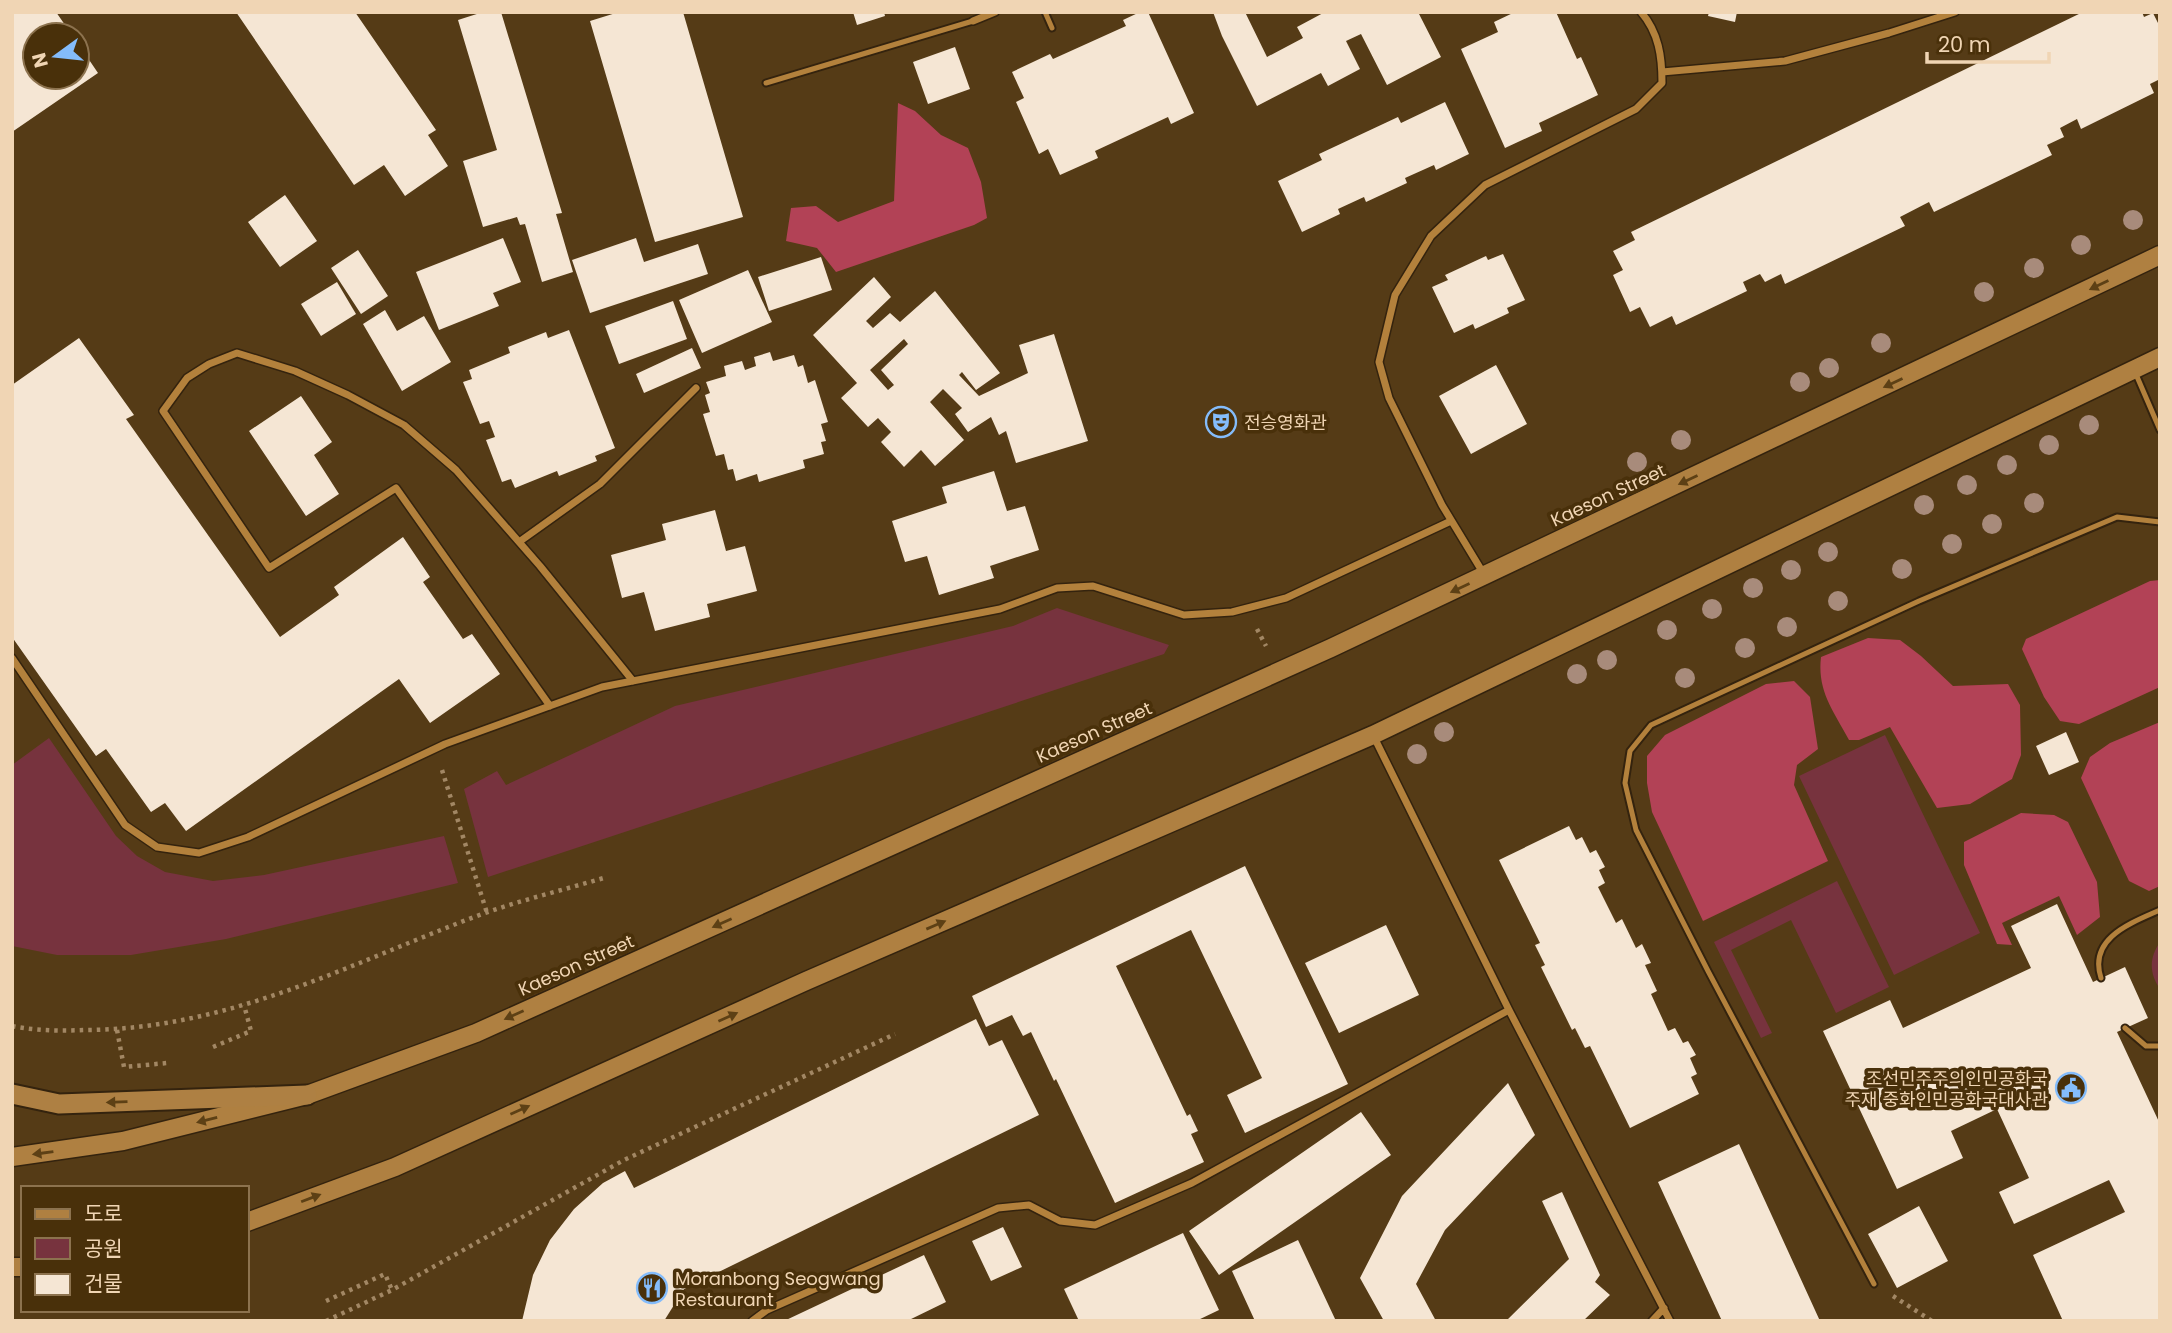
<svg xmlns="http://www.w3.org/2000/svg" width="2172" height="1333" font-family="Poppins,'Noto Sans KR',sans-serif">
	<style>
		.green { fill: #77333e }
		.forest { fill: #b24256 }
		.building { fill: #f5e6d4; fill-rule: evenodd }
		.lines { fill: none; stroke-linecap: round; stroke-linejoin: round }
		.service-casing { stroke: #34230e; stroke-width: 9 }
		.minor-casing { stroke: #34230e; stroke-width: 10 }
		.primary-casing { stroke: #34230e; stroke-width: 21 }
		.trunk-casing { stroke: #34230e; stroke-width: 23 }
		.path { stroke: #a28764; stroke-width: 4.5; stroke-dasharray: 3.5 5; stroke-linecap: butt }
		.service { stroke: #b3813c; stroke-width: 5 }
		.minor { stroke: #b3813c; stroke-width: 7 }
		.primary { stroke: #af8041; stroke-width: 18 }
		.trunk { stroke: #ae8043; stroke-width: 19 }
		.tree { fill: #a88b7b }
		.oneway { fill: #5d4015 }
		.labels { text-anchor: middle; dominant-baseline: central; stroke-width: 7; stroke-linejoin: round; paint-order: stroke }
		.poi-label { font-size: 18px; fill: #f0d5b4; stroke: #49300a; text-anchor: start }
		.street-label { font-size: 18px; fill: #f0d5b4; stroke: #49300a }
	</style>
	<rect width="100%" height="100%" fill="#553b16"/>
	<path class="green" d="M1057 608 1169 645 1164 654 488 877 464 789 497 771 506 785 675 706 1013 626Z
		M1885 735 1980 933 1894 975 1799 776Z
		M49 738 116 836 137 856 165 872 213 881 264 875 444 836 458 883 226 939 131 955H57L12 946V765Z
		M1837 881 1889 987 1836 1013 1791 920 1731 950 1772 1033 1761 1038 1714 942Z
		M2160 942V989C2149 973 2149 958 2160 942Z"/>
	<path class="forest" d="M898 103 915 111 941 135 968 148 981 182 987 218 974 225 836 272 817 248 786 241 791 208 816 206 838 222 894 201Z
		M2160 580V687L2079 724 2060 721 2044 697 2022 649 2026 639 2150 581Z
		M1868 638 1900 640 1921 656 1953 686 2008 684 2020 705 2021 755 2012 779 1970 804 1937 808 1890 727 1859 740H1849C1833 710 1817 691 1821 657Z
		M1794 681 1810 697 1818 749 1797 765 1794 785 1828 861 1703 921 1652 812 1647 783V756L1665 735 1766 684Z
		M2160 722V886L2149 891 2129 881 2081 778 2090 757 2110 743Z
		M2021 813 2054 815 2068 822 2097 882 2100 917 2077 935 2059 896 2002 923 2012 945 1997 944 1964 865V842Z"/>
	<path class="building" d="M12 12H56L72 35H35V77H77V42L98 73 12 132Z
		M236 12H355L436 130 428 135 448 166 405 196 384 165 354 185Z
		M483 12H501L562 213 556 214 573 272 542 282 525 224 520 225 517 217 483 227 463 161 497 150 458 20Z
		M619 12H683L743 217 655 242 590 21Z
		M853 12H884L885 16 857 25Z
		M1140 12H1148L1194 113 1171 124 1168 117 1095 151 1098 158 1060 175 1048 149 1039 154 1016 102 1024 98 1012 72 1050 54 1053 59 1126 26 1123 20Z
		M1213 12H1245L1267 57 1303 38 1297 27 1325 12H1418L1441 57 1387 85 1361 34 1346 41 1360 69 1328 86 1321 73 1257 106 1222 36Z
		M1515 12H1556L1577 59 1581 57 1598 95 1539 123 1542 131 1505 148 1461 49 1498 32 1494 22Z
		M1709 12H1737L1735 22 1708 16Z
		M2083 12H2142L2144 17 2153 13 2160 27V79L2150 84 2154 93 2081 129 2077 119 2060 128 2064 137 2047 145 2052 155 1934 212 1929 202 1900 217 1905 226 1785 284 1781 274 1765 282 1760 274 1743 282 1747 291 1676 325 1672 316 1650 327 1640 307 1630 312 1613 275 1623 270 1613 251 1635 240 1631 232Z
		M955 47 970 89 928 104 913 62Z
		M1445 102 1469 154 1436 170 1434 165 1405 178 1407 183 1366 202 1364 197 1338 209 1340 214 1302 232 1278 181 1322 160 1319 154 1398 117 1401 123Z
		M285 195 317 241 280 267 248 222Z
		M503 238 521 282 493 293 499 306 439 330 416 272Z
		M636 238 644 262 698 244 708 274 590 313 572 260Z
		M358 250 388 296 361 314 331 268Z
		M1503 254 1525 300 1507 308 1509 313 1475 329 1473 324 1454 333 1432 287 1448 280 1445 275 1486 256 1488 260Z
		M821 257 832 290 769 311 758 277Z
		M748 270 772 322 702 353 679 300Z
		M874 277 891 297 866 321 873 328 890 313 900 322 935 291 1000 373 976 390 962 372 959 375 979 396 1028 373 1019 345 1054 334 1088 441 1016 463 1006 431 999 435 991 417 968 432 955 414 962 408 943 389 930 402 964 440 935 466 921 450 904 467 881 442 891 432 878 418 868 427 841 398 857 383 813 335ZM904 339 908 344 881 370 894 385 888 390 870 370Z
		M337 282 356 314 321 336 301 304Z
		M673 301 687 339 619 364 605 326Z
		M385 310 397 331 424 316 451 362 402 391 363 324Z
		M569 330 615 448 595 456 597 461 559 476 557 471 515 488 511 479 502 482 486 440 495 437 489 421 480 424 463 382 472 379 469 370 510 353 508 347 546 332 548 338Z
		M79 338 134 415 126 419 280 637 339 595 334 587 403 537 430 577 423 582 463 639 472 634 500 674 430 723 399 679 186 831 165 803 151 812 106 749 96 756 12 637V385Z
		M692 348 701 368 644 393 636 374Z
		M770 352 773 361 794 355 798 367 803 365 808 383 815 380 828 422 821 424 826 441 821 442 824 454 803 460 805 468 759 482 757 474 736 481 733 469 728 470 724 454 716 456 703 414 710 412 705 395 710 393 706 382 726 376 724 366 742 361 745 370 756 366 754 357Z
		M1496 365 1527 424 1471 454 1439 396Z
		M301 396 332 442 314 455 339 494 306 516 249 431Z
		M994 471 1007 511 1025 506 1039 550 990 566 994 578 939 595 927 556 905 562 892 521 947 503 942 487Z
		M715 510 726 551 745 546 757 591 707 604 710 617 655 631 644 592 622 598 611 555 666 540 662 524Z
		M2066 732 2079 762 2049 775 2036 746Z
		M1569 826 1576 840 1582 837 1590 853 1596 850 1605 867 1599 870 1605 883 1598 887 1616 923 1622 919 1636 948 1642 944 1651 963 1645 965 1657 991 1651 994 1668 1031 1675 1028 1683 1043 1688 1041 1696 1055 1690 1058 1697 1074 1691 1077 1699 1094 1630 1128 1590 1046 1585 1048 1575 1028 1572 1030 1541 967 1545 965 1535 945 1540 943 1499 860Z
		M1245 866 1348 1084 1245 1133 1227 1095 1262 1078 1191 930 1116 966 1187 1116 1190 1114 1198 1131 1191 1134 1204 1162 1115 1203 1056 1079 1054 1081 1031 1032 1023 1036 1012 1015 986 1027 972 996Z
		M2057 904 2093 982 2125 967 2148 1018 2117 1032 2160 1124V1321H2063L2033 1255 2125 1212 2109 1180 2014 1224 1999 1192 2029 1178 1997 1109 1951 1131 1963 1158 1897 1189 1823 1031 1890 1000 1903 1028 2031 968 2011 926Z
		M1386 925 1419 995 1339 1033 1305 963Z
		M976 1019 989 1046 1002 1040 1039 1115 684 1289 664 1321H522L533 1275 550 1240 574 1209 603 1183 625 1171 634 1188Z
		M1508 1083 1535 1135 1445 1230 1416 1284 1436 1321H1384L1360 1278 1402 1196Z
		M1361 1112 1391 1155 1219 1275 1189 1231Z
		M1739 1144 1820 1321H1722L1658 1182Z
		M1562 1192 1600 1275 1595 1282 1610 1295 1583 1321H1506L1569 1259 1542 1201Z
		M1919 1206 1948 1261 1897 1288 1868 1234Z
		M1003 1227 1022 1267 991 1281 972 1241Z
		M1183 1233 1219 1310 1196 1321H1079L1064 1289Z
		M1298 1240 1336 1321H1255L1232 1271Z
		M924 1255 946 1302 907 1321H784Z"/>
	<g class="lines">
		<g class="service-casing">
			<path id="service" d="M1045 12 1052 28
				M766 83 973 21
				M2135 372 2160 430
				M2101 978C2088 938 2131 923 2160 910
				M2125 1028 2146 1046H2160
				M1874 1284 1708 971 1636 830 1625 783 1630 751 1651 725 1919 601 2117 517 2160 522"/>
		</g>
		<g class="minor-casing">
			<path id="minor" d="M973 21 995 12
				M1662 72 1785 61 1889 33 1955 12
				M519 542 600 484 696 388
				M1485 576 1442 505 1389 398 1379 362 1395 295 1431 236 1485 185 1636 109 1662 83C1662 57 1659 33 1641 12
				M12 658 125 825 157 847 199 853 248 837 445 744 602 687 1000 609 1057 588 1093 586 1184 615 1232 612 1286 598 1451 521
				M550 706 396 488 269 568 163 411 187 378 209 364 237 353 295 371 348 395 404 425 456 470 540 566 633 681
				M1373 735 1509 1010 1670 1321
				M752 1321 767 1310 998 1208 1029 1205 1060 1221 1095 1225 1192 1183 1509 1010
				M1652 1321 1664 1308"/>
		</g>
		<g class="primary-casing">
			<path id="primary" d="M12 1157 123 1141 307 1095 476 1033 1331 648 2160 255
				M247 1222 395 1167 806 981 1373 735 2160 357
				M12 1267H23"/>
		</g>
		<g class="trunk-casing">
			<path id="trunk" d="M12 1094 59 1104 307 1095"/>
		</g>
		<path class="path" d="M1257 629 1266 646
			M442 770 487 913
			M12 1026C37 1031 61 1031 86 1030 232 1029 352 962 485 913 525 899 567 889 607 877
			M117 1030 124 1067 167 1063
			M213 1047 251 1031 244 1005
			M1893 1296 1932 1321
			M326 1301 385 1274 392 1290
			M283 1321V1320
			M326 1321 392 1290 624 1160 895 1034"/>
		<use href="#service" class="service"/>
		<use href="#minor" class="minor"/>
		<use href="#primary" class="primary"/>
		<use href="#trunk" class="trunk"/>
	</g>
	<g class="tree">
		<circle cx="2133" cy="220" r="10"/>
		<circle cx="2081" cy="245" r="10"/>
		<circle cx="2034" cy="268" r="10"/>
		<circle cx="1984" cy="292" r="10"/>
		<circle cx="1881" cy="343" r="10"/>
		<circle cx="1829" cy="368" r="10"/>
		<circle cx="1800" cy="382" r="10"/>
		<circle cx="2089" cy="425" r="10"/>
		<circle cx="1681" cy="440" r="10"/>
		<circle cx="2049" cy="445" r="10"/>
		<circle cx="1637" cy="462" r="10"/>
		<circle cx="2007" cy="465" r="10"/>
		<circle cx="1967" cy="485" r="10"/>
		<circle cx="2034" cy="503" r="10"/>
		<circle cx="1924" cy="505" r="10"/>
		<circle cx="1992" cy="524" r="10"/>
		<circle cx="1952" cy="544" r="10"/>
		<circle cx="1828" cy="552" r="10"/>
		<circle cx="1902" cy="569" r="10"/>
		<circle cx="1791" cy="570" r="10"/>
		<circle cx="1753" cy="588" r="10"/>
		<circle cx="1838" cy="601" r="10"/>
		<circle cx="1712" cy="609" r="10"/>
		<circle cx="1787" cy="627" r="10"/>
		<circle cx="1667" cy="630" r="10"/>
		<circle cx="1745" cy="648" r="10"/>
		<circle cx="1607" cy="660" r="10"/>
		<circle cx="1577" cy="674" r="10"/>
		<circle cx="1685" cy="678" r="10"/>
		<circle cx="1444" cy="732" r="10"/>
		<circle cx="1417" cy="754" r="10"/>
	</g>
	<defs><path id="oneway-solid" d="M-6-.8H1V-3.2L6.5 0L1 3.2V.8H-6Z" transform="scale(1.75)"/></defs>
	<g class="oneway">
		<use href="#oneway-solid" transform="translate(2099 285) rotate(154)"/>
		<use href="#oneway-solid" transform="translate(1893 383) rotate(155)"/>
		<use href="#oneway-solid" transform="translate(1688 480) rotate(155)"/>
		<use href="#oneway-solid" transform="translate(1460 588) rotate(155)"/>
		<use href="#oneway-solid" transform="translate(722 923) rotate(156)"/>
		<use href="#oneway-solid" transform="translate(936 925) rotate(-23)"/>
		<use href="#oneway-solid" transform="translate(514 1015) rotate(156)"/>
		<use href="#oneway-solid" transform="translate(728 1017) rotate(-24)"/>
		<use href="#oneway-solid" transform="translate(117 1102) rotate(178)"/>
		<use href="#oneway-solid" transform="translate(520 1110) rotate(-24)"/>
		<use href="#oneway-solid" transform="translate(207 1120) rotate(166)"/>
		<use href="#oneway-solid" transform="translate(43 1153) rotate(172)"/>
		<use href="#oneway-solid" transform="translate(311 1198) rotate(-21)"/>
	</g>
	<defs>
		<g id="theatre-ring" transform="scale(1.575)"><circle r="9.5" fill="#49300a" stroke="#84bcfb" stroke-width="1.5"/><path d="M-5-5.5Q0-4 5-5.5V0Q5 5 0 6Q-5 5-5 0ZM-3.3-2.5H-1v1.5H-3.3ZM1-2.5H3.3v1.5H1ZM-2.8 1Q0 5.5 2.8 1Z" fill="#84bcfb"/></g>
		<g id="civic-ring" transform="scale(1.575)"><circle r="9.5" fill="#49300a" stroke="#84bcfb" stroke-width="1.5"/><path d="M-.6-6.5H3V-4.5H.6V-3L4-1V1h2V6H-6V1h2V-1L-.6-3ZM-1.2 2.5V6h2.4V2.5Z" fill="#84bcfb"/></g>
		<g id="restaurant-ring" transform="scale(1.575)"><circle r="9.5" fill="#49300a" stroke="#84bcfb" stroke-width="1.5"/><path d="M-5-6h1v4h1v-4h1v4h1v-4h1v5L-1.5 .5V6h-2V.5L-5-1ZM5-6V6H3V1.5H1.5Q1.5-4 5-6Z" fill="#84bcfb"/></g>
	</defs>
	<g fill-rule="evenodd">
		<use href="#theatre-ring" x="1221" y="422"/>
		<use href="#civic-ring" x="2071" y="1088"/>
		<use href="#restaurant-ring" x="652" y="1288"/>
	</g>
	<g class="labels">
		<g class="poi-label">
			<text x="1244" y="422">전승영화관</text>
			<text x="2048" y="1078" text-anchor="end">조선민주주의인민공화국<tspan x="2048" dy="21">주재 중화인민공화국대사관</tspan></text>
			<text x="675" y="1278">Moranbong Seogwang<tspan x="675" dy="21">Restaurant</tspan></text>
		</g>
		<g class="street-label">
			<text transform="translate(1608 495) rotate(-25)">Kaeson Street</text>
			<text transform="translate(1094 732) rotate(-24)">Kaeson Street</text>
			<text transform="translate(576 965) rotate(-24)">Kaeson Street</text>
		</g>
	</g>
	<rect width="2172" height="1333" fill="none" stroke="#f0d5b4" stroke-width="28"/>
	<rect x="21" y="1186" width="228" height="126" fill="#49300a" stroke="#8c724e" stroke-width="2"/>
	<rect x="35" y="1209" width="35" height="10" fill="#af8041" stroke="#8c724e" stroke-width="2"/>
	<text x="84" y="1221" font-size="21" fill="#f0d5b4">도로</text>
	<rect x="35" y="1238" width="35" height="21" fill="#77333e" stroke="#8c724e" stroke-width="2"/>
	<text x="84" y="1256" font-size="21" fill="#f0d5b4">공원</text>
	<rect x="35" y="1274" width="35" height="21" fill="#f5e6d4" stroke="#8c724e" stroke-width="2"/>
	<text x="84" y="1291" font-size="21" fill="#f0d5b4">건물</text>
	<g transform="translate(56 56) rotate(255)"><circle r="33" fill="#49300a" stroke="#8c724e" stroke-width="2"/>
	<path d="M0-5L12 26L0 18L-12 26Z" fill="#84bcfb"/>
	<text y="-10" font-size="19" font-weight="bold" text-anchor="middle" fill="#f0d5b4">N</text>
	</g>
	<path d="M1927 52v10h122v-10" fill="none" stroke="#f0d5b4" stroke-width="3.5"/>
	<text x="1938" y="52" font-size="21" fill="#f0d5b4" stroke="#49300a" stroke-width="5" paint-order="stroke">20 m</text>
</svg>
